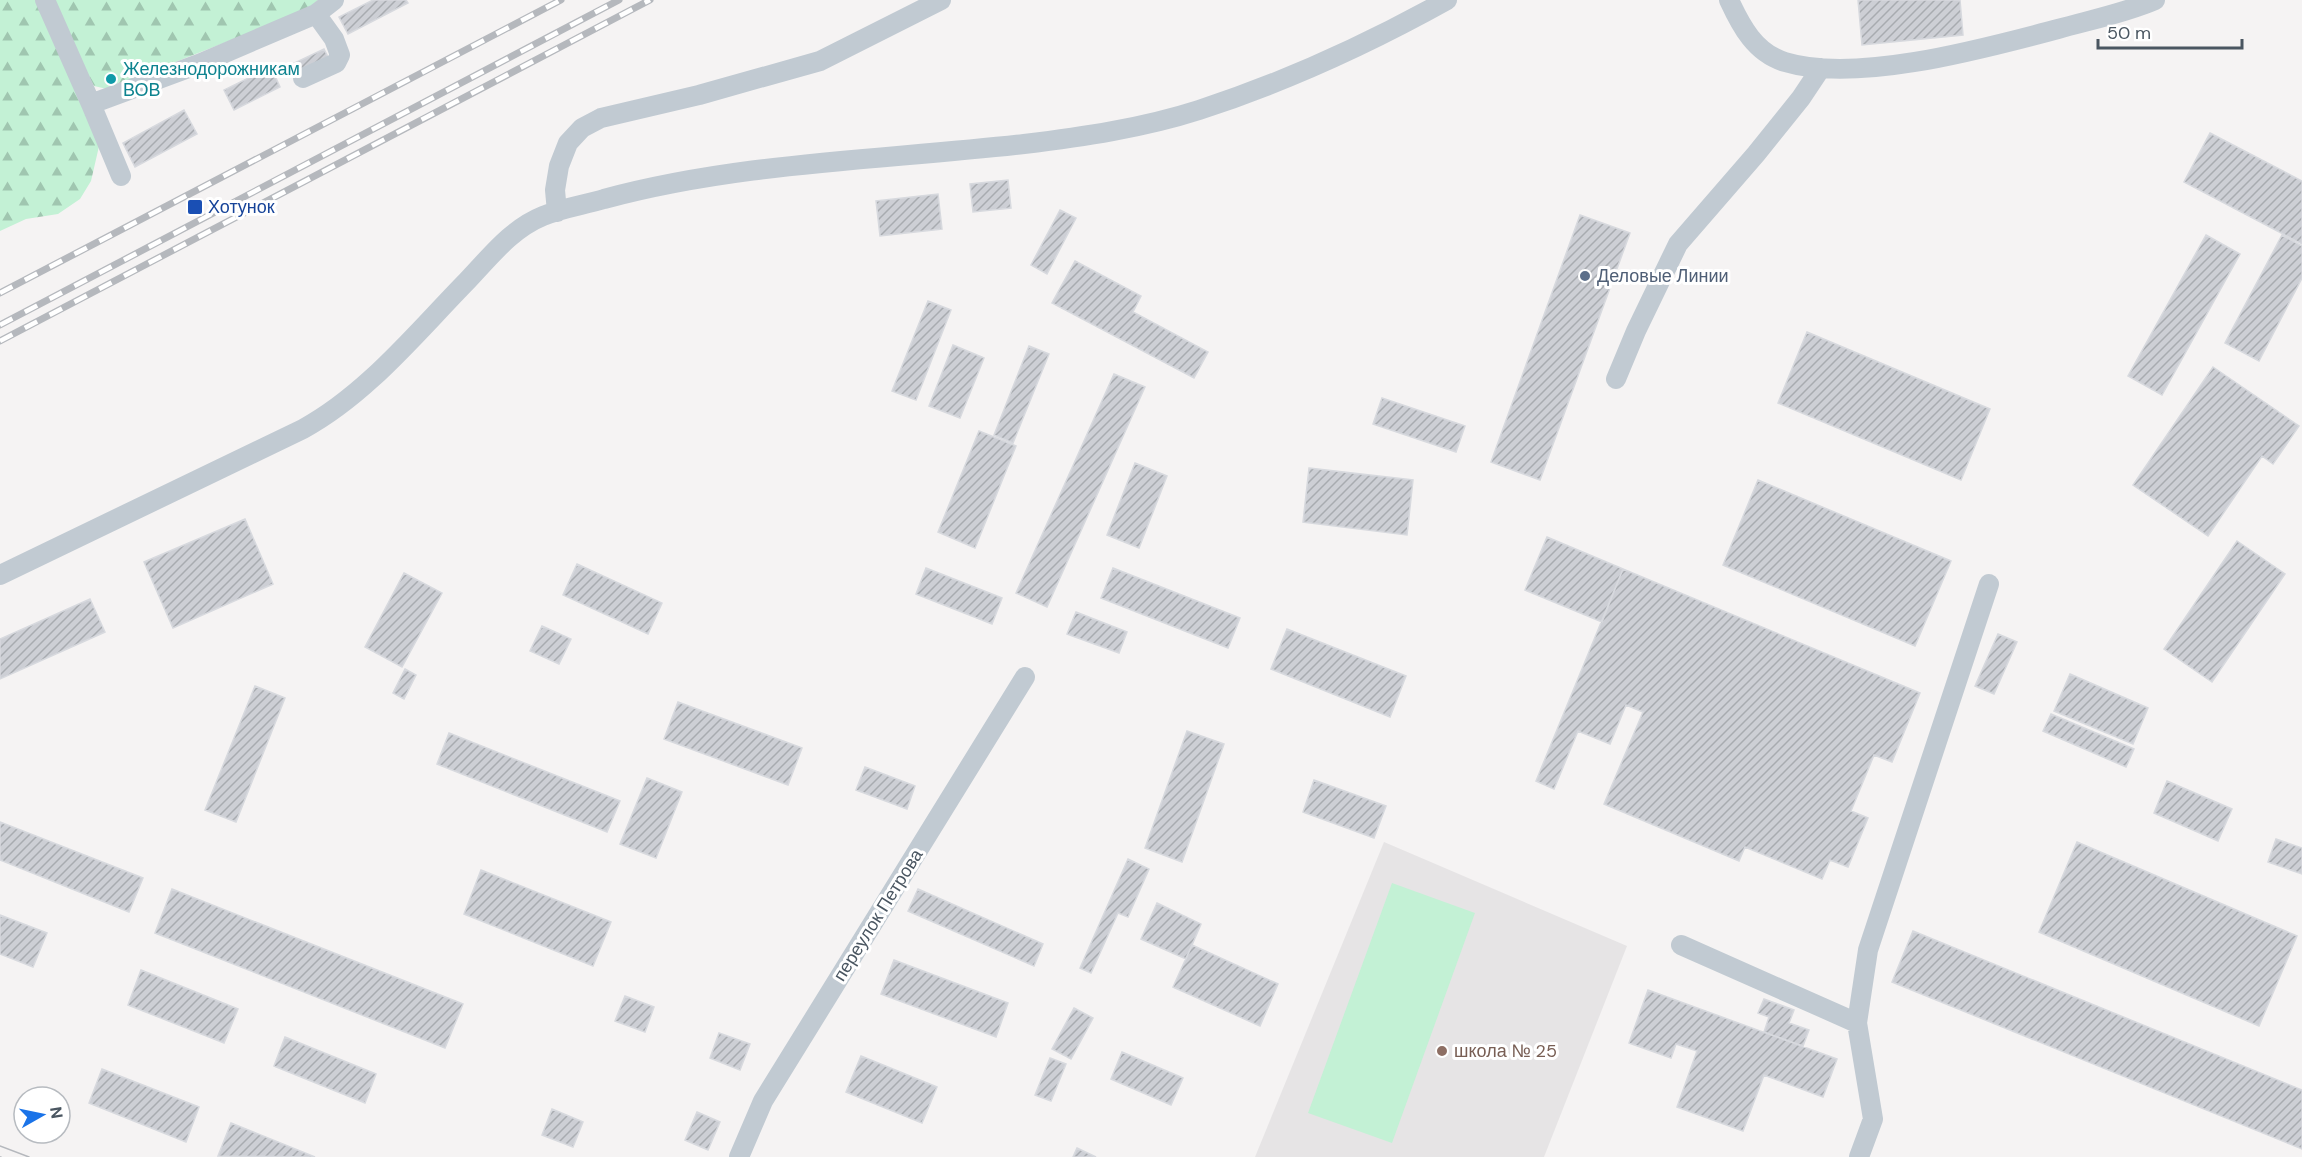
<svg xmlns="http://www.w3.org/2000/svg" width="2302" height="1157" font-family="'DM Sans',sans-serif">
	<style>
		.education { fill: #e6e4e5 }
		.grass { fill: #c3f1d5 }
		.forest { fill: url(#forest-firs) }
		.building { fill: url(#building-hatch); stroke: #d7d9de; stroke-width: 1.5 }
		.lines { fill: none; stroke-linecap: round; stroke-linejoin: round }
		.minor { stroke: #c1cad2; stroke-width: 20 }
		.tram { stroke: #b5b8bd; stroke-width: 1.5 }
		.rail-casing { stroke: #b5b8bd; stroke-width: 7 }
		.rail { stroke: #fff; stroke-width: 4.5; stroke-dasharray: 14; stroke-linecap: butt }
		.culture-dot { fill: #0f9aa8; stroke: #fff; stroke-width: 2 }
		.transit-dot { fill: #1a4fb4; stroke: #fff; stroke-width: 2 }
		.service-dot { fill: #5c6f8a; stroke: #fff; stroke-width: 2 }
		.education-dot { fill: #8d6e63; stroke: #fff; stroke-width: 2 }
		.labels { text-anchor: middle; dominant-baseline: central; stroke-width: 6; stroke-linejoin: round; paint-order: stroke }
		.culture-label { font-size: 18px; fill: #0d838f; stroke: #fff; text-anchor: start }
		.transit-label { font-size: 18px; fill: #164399; stroke: #fff; text-anchor: start }
		.service-label { font-size: 18px; fill: #4e5e75; stroke: #fff; text-anchor: start }
		.street-label { font-size: 18px; fill: #4a5661; stroke: #fff }
		.education-label { font-size: 18px; fill: #785e54; stroke: #fff; text-anchor: start }
	</style>
	<defs>
		<pattern id="forest-firs" width="22" height="20" patternUnits="userSpaceOnUse" patternTransform="scale(1.5)"><rect width="22" height="20" fill="#c3f1d5"/><path d="M5 1l3.5 6h-7zM16 11l3.5 6h-7z" fill="#a0c6b0"/></pattern>
		<pattern id="building-hatch" width="6" height="6" patternUnits="userSpaceOnUse" patternTransform="scale(1.5)"><rect width="6" height="6" fill="#cdcfd5"/><path d="M-1 1l2-2M0 6l6-6M5 7l2-2" fill="none" stroke="#a8abb0"/></pattern>
	</defs>
	<rect width="100%" height="100%" fill="#f5f3f3"/>
	<path class="education" d="M1384 842 1627 946 1544 1157H1255Z"/>
	<path class="grass" d="M1392 883 1475 913 1392 1143 1308 1113Z"/>
	<path class="forest" d="M0 0H39L100 142 91 181 80 199 58 214 26 219 0 231Z
		M55 0H318L307 10 107 89 94 86 83 67Z"/>
	<path class="building" d="M373 0H406L408 3 348 34 339 17Z
		M1858 0H1960L1963 35 1862 45Z
		M324 49 328 57 292 75 288 66Z
		M271 67 280 87 234 110 224 90Z
		M184 110 197 134 135 167 123 143Z
		M2210 133 2302 181V244L2184 182Z
		M1008 180 1011 208 973 212 970 184Z
		M938 194 942 229 880 236 876 201Z
		M1060 210 1076 218 1047 274 1031 265Z
		M1580 215 1630 233 1540 480 1491 462Z
		M2206 235 2240 254 2162 395 2128 376Z
		M2282 235 2302 246V278L2259 361 2225 343Z
		M1075 261 1141 296 1133 312 1208 352 1194 378 1052 303Z
		M928 301 951 310 916 400 892 391Z
		M1807 332 1990 409 1961 480 1778 403Z
		M953 345 984 358 960 418 929 406Z
		M1029 346 1049 354 1013 443 994 435Z
		M2213 367 2299 426 2273 464 2262 456 2208 536 2133 485Z
		M1114 374 1145 387 1047 607 1016 593Z
		M1382 398 1465 426 1456 452 1373 424Z
		M979 431 1016 446 975 548 938 532Z
		M1135 463 1167 476 1139 548 1107 535Z
		M1309 468 1413 480 1407 535 1303 522Z
		M1758 480 1951 561 1915 646 1723 565Z
		M245 519 273 584 173 628 144 562Z
		M1547 537 1623 569 1602 622 1525 590Z
		M2237 541 2285 574 2212 682 2164 649Z
		M577 564 662 603 648 634 563 595Z
		M926 568 1002 598 992 624 916 594Z
		M1113 568 1240 618 1228 648 1101 598Z
		M1623 569 1920 693 1892 762 1874 755 1851 811 1868 818 1848 867 1830 860 1822 879 1745 847 1739 861 1604 804 1643 712 1626 705 1610 744 1578 731 1554 789 1536 781Z
		M404 573 442 593 402 667 365 647Z
		M90 599 105 632 0 679V639Z
		M1076 612 1127 632 1119 653 1067 634Z
		M542 626 571 639 559 664 530 651Z
		M1287 629 1406 676 1390 717 1271 669Z
		M1998 634 2017 642 1994 694 1975 686Z
		M405 669 416 675 404 699 393 693Z
		M2070 674 2148 708 2133 744 2054 711Z
		M255 686 285 698 236 822 205 810Z
		M678 702 802 748 788 785 664 739Z
		M2051 714 2134 749 2126 767 2043 731Z
		M1187 731 1224 744 1182 862 1145 848Z
		M449 733 620 801 607 832 437 764Z
		M865 767 915 786 907 809 856 790Z
		M647 778 682 792 656 858 620 844Z
		M1314 780 1386 806 1374 838 1303 812Z
		M2167 781 2232 809 2218 841 2154 813Z
		M0 822 143 878 129 912 0 860Z
		M2276 839 2302 848V874L2268 862Z
		M2077 842 2297 936 2259 1026 2039 932Z
		M1128 859 1149 869 1128 917 1118 913 1091 973 1080 968Z
		M481 870 611 922 593 966 464 914Z
		M172 889 463 1004 445 1048 155 933Z
		M918 889 1043 944 1034 966 908 911Z
		M1157 903 1201 924 1186 959 1141 939Z
		M0 915 47 933 33 967 0 954Z
		M1913 931 2302 1090V1149L1892 982Z
		M1192 945 1278 984 1260 1026 1173 987Z
		M894 960 1008 1003 996 1037 881 994Z
		M141 970 238 1009 224 1043 128 1005Z
		M1648 990 1837 1059 1823 1097 1764 1075 1743 1131 1677 1107 1697 1051 1676 1044 1671 1058 1629 1043Z
		M625 996 654 1007 645 1032 615 1021Z
		M1764 999 1794 1010 1789 1023 1809 1030 1803 1046 1764 1032 1769 1017 1758 1013Z
		M1074 1008 1093 1018 1071 1059 1052 1049Z
		M719 1033 750 1044 740 1070 710 1058Z
		M285 1037 376 1074 365 1103 274 1066Z
		M1122 1052 1183 1078 1171 1105 1111 1079Z
		M861 1056 937 1087 922 1123 846 1092Z
		M1050 1058 1066 1064 1051 1101 1035 1095Z
		M102 1069 199 1107 186 1142 89 1103Z
		M552 1109 583 1122 573 1147 542 1135Z
		M697 1112 720 1122 708 1150 685 1140Z
		M231 1123 315 1157 218 1156Z
		M1077 1148 1096 1157H1073Z"/>
	<g class="lines">
		<path class="minor" d="M45 0 91 104 199 64 316 14 334 0
			M1729 0C1741 26 1755 53 1785 62 1857 84 1986 48 2058 29 2090 20 2125 13 2155 0
			M303 78 336 63 340 55 334 39 316 14
			M91 104 121 176
			M557 212 555 190 559 166 568 143 582 128 601 118 699 95 820 61 941 0
			M1616 379 1636 331 1678 244 1756 154 1801 98 1821 68
			M0 575 303 429C367 394 416 333 467 281 490 257 511 229 543 216 562 208 584 205 604 199 741 162 884 160 1024 144 1082 137 1143 128 1199 110 1285 82 1368 44 1447 0
			M1681 945 1857 1023
			M739 1157 763 1101 1025 677
			M1859 1157 1873 1119 1857 1023 1868 950 1989 584"/>
		<path class="tram" d="M0 1146 29 1157
			M0 1157H1"/>
		<g class="rail-casing">
			<path id="rail" d="M0 293 561 0
				M0 325 619 0
				M0 341 650 0"/>
		</g>
		<use href="#rail" class="rail"/>
	</g>
	<circle class="culture-dot" cx="111" cy="79" r="6"/>
	<rect class="transit-dot" x="187" y="199" width="16" height="16" rx="3"/>
	<circle class="service-dot" cx="1585" cy="276" r="6"/>
	<circle class="education-dot" cx="1442" cy="1051" r="6"/>
	<g class="labels">
		<g class="culture-label">
			<text x="123" y="69">Железнодорожникам<tspan x="123" dy="21">ВОВ</tspan></text>
		</g>
		<g class="transit-label">
			<text x="208" y="207">Хотунок</text>
		</g>
		<g class="service-label">
			<text x="1597" y="276">Деловые Линии</text>
		</g>
		<g class="street-label">
			<text transform="translate(878 915) rotate(-58)">переулок Петрова</text>
		</g>
		<g class="education-label">
			<text x="1454" y="1051">школа № 25</text>
		</g>
	</g>
	<g transform="translate(42 1115) rotate(81)"><circle r="28" fill="#ffffff" stroke="#b7bbc0" stroke-width="1.5"/>
	<path d="M0-4.5L10 22L0 15L-10 22Z" fill="#1a73e8"/>
	<text y="-9" font-size="16" font-weight="bold" text-anchor="middle" fill="#4a5661">N</text>
	</g>
	<path d="M2098 39v9h144v-9" fill="none" stroke="#4a5661" stroke-width="3"/>
	<text x="2107" y="39" font-size="18" fill="#4a5661" stroke="#ffffff" stroke-width="4.5" paint-order="stroke">50 m</text>
</svg>
